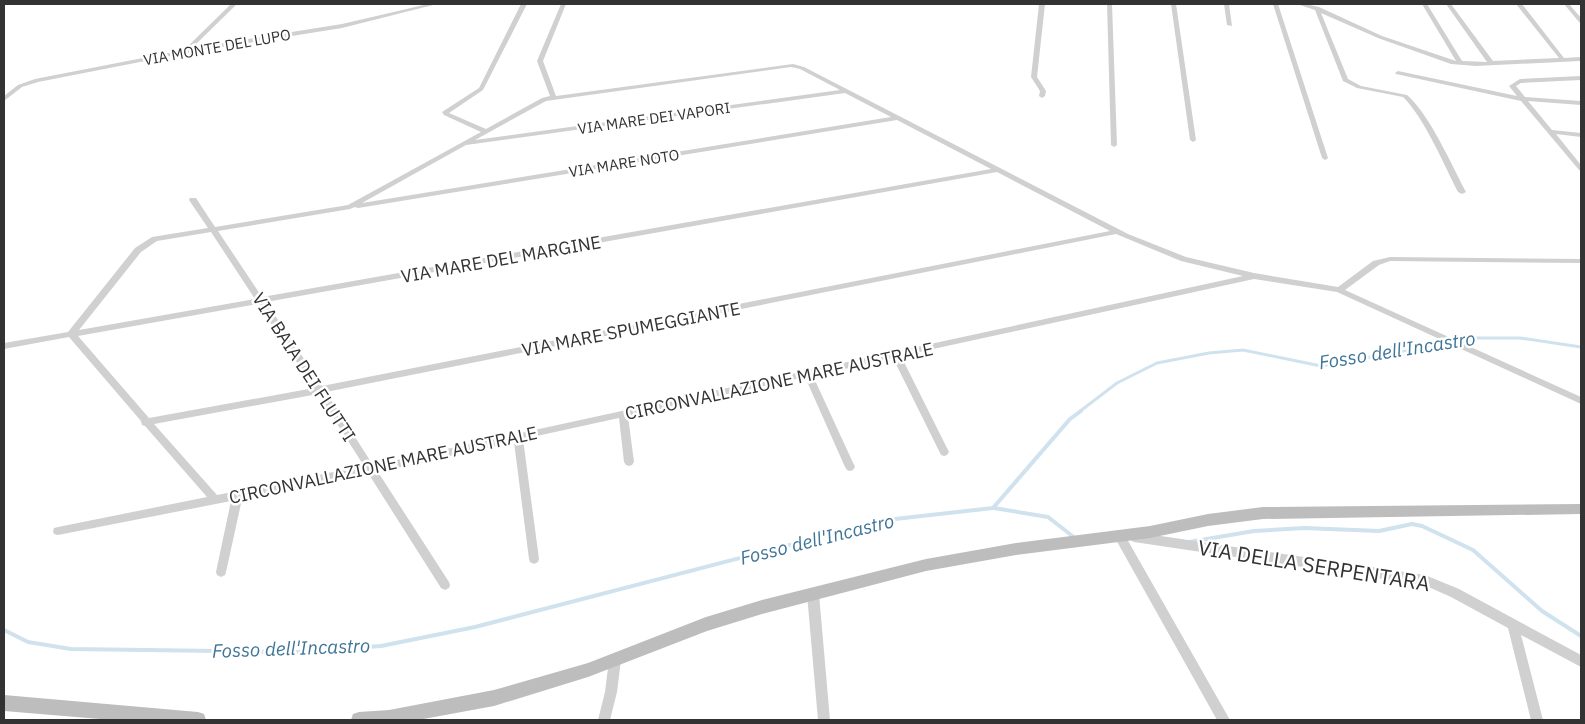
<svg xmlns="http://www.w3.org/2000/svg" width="1585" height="724" font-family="'IBM Plex Sans',sans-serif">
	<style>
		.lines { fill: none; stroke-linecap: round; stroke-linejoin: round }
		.stream-far1 { stroke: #cfe2ee; stroke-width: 3 }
		.stream { stroke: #cfe2ee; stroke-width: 4 }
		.street { fill: #d0d0d0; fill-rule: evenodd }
		.secondary { fill: #bdbdbd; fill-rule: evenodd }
		.labels { text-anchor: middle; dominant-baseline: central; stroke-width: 5; stroke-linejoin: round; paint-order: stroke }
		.far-street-label { font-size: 15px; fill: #333; stroke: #fff }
		.street-label { font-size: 18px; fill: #333; stroke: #fff }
		.water-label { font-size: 19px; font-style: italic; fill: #3f7597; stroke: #fff }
		.near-street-label { font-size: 21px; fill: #333; stroke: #fff }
	</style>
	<rect width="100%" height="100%" fill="#fff"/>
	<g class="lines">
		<path class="stream-far1" d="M1079 412 1117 383 1157 363 1209 353 1243 350 1321 366 1474 338H1520L1581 347"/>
		<path class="stream" d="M994 508 1048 517 1075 538
			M1189 542 1254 531 1304 528 1379 531 1412 524 1422 526 1473 550 1542 611 1581 636
			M4 630 28 642 71 649 297 652 381 646 475 627 886 520 993 508 1070 419 1081 411"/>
		<path class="street" d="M231 4H237L192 48 342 24 428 4H437L342 28 186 53 38 82 22 87 4 101V96L18 85 35 79 184 50Z
			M521 4H527L483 90 449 113 486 129 542 98 550 96 537 61 561 4H566L543 61 556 96 793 64 804 67 1128 234 1186 257 1254 273 1338 287 1373 261 1390 257 1581 259V263L1390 261 1379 265 1345 290 1581 397V404L1337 292 1254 279 901 356 949 452 947 455 944 456 941 455 893 358 813 376 855 467 853 470 850 471 847 470 845 467 805 377 628 416 634 462 632 465 629 466 626 465 624 462 619 418 523 439 539 559 538 562 534 564 530 562 529 559 514 442 378 472 449 582 450 585 449 588 445 590 441 588 368 473 242 499 226 572 225 575 221 577 217 575 216 572 231 501 58 535 54 534 53 531 54 528 58 527 207 497 145 426 142 425 141 421 69 337 4 349V343L68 332 135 248 152 237 208 228 189 200 190 198H196L215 227 348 205 481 132 444 115 442 112 479 88ZM791 67 800 69 840 90 475 140 546 101ZM845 93 891 117 362 203 466 145ZM897 120 991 169 262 297 218 231 350 209 355 207 358 208ZM997 172 1110 231 322 386 266 302ZM211 232 255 299 79 330 141 252 157 241ZM1116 234 1181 261 1243 276 373 465 326 392ZM258 304 314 388 149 418 78 336ZM318 394 364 466 217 495 154 424Z
			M1039 4H1045L1037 77 1046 91 1045 96 1042 98 1039 96 1040 91 1031 77Z
			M1107 4H1112L1117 145 1114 147 1111 145Z
			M1171 4H1176L1196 140 1193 142 1190 140Z
			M1224 4H1229L1232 26 1227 25Z
			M1273 4H1278L1328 158 1327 159 1325 160 1322 158Z
			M1297 4H1305L1319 7 1382 36 1456 61 1422 4H1427L1462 61 1487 62 1446 4H1451L1493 61 1559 58 1516 4H1522L1564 58 1581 57V61L1476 66 1451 64 1378 38 1321 13 1348 79 1361 86 1407 95C1430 115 1451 164 1466 192L1462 194 1458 192C1444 165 1424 117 1403 97L1357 88 1343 81 1315 10Z
			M1564 4H1569L1581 18V23L1579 22Z
			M1398 71 1517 96 1509 86 1520 79 1581 76V80L1521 83 1516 86 1525 97 1581 101V105L1528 101 1552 130 1581 133V137L1556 134 1581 165V171L1579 170 1521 101 1396 74 1395 73Z
			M1119 531 1123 532 1230 720H1217L1115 538 1114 535 1115 532Z
			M1134 532 1425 575 1459 589 1581 655V667L1521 635 1543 720H1531L1508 628 1451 597 1424 585 1134 542 1130 540 1129 537 1130 534Z
			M813 589 817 590 819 594 830 720H818L807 594 809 590Z
			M615 654 619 656 621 660 617 692 610 720H598L605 692 609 660 611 656Z"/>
		<path class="secondary" d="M1581 504V514L1263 519 1208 526 1150 538 1016 555 926 571 762 614 707 631 588 677 494 706 418 720H351L353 714 359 712 389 710 494 690 588 663 706 617 762 600 926 559 1016 543 1150 526 1208 514 1263 507Z
			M4 695 198 712 204 714 206 720H112L4 711Z"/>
	</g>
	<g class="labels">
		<g class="far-street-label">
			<text transform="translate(217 47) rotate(-10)">VIA MONTE DEL LUPO</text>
			<text transform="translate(654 118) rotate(-8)">VIA MARE DEI VAPORI</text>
			<text transform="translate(624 163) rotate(-9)">VIA MARE NOTO</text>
		</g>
		<g class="street-label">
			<text transform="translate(501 259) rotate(-10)">VIA MARE DEL MARGINE</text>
			<text transform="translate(631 329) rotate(-11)">VIA MARE SPUMEGGIANTE</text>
			<text transform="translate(304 367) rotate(57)">VIA BAIA DEI FLUTTI</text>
			<text transform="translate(779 381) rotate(-12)">CIRCONVALLAZIONE MARE AUSTRALE</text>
			<text transform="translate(383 465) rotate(-12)">CIRCONVALLAZIONE MARE AUSTRALE</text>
		</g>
		<g class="water-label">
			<text transform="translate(1397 350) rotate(-9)">Fosso dell'Incastro</text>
			<text transform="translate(817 539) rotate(-14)">Fosso dell'Incastro</text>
			<text transform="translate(291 648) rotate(-2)">Fosso dell'Incastro</text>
		</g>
		<g class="near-street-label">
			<text transform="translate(1314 565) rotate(9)">VIA DELLA SERPENTARA</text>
		</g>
	</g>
	<rect width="1585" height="724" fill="none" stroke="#333333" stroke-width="10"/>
</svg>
